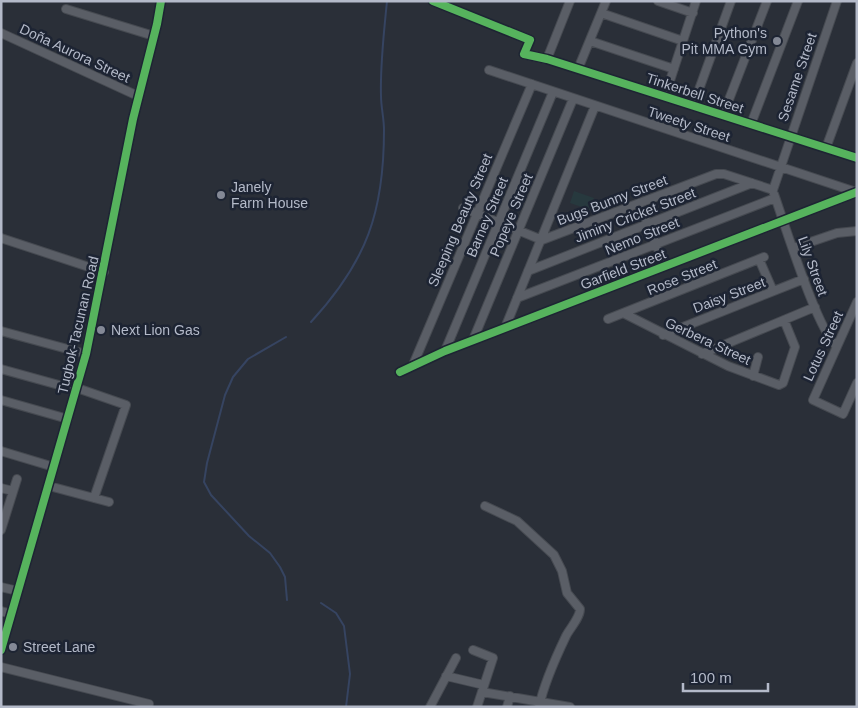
<svg xmlns="http://www.w3.org/2000/svg" width="858" height="708" font-family="Helvetica,sans-serif">
	<style>
		.grass { fill: #27393e }
		.lines { fill: none; stroke-linecap: round; stroke-linejoin: round }
		.stream { stroke: #364461; stroke-width: 2 }
		.minor-casing { stroke: #464a51; stroke-width: 10 }
		.minor { stroke: #5a5e66; stroke-width: 8 }
		.cycleway-casing { stroke: #1d2433; stroke-width: 11 }
		.cycleway { stroke: #56b35d; stroke-width: 8 }
		.poi-dot { fill: #848996; stroke: #1d2433; stroke-width: 2 }
		.labels { text-anchor: middle; dominant-baseline: central; stroke-width: 5; stroke-linejoin: round; paint-order: stroke }
		.poi-label { font-size: 14px; fill: #b4bac9; stroke: #1d2433; text-anchor: start }
		.street-label { font-size: 14px; fill: #b4bac9; stroke: #1d2433 }
	</style>
	<rect width="100%" height="100%" fill="#2a2f38"/>
	<path class="grass" d="M574 191 594 198 590 210 570 203Z"/>
	<g class="lines">
		<path class="stream" d="M311 322C367 261 384 212 384 130 384 118 381 107 381 96 380 65 384 32 387 1
			M286 337 248 359 233 377 225 395 207 463 204 482 211 495 249 536 270 553 280 567 285 577 287 600
			M321 603 336 613 344 626 350 674 346 707"/>
		<g class="minor-casing">
			<path id="minor" d="M433 1 530 40 524 54 547 59 857 158
				M658 1 693 13
				M66 9 154 36
				M601 13 683 41
				M1 33 138 96
				M590 41 674 69
				M547 59 570 1
				M578 69 606 1
				M489 70 856 192
				M665 96 696 1
				M693 106 731 1
				M723 115 767 1
				M751 124 798 1
				M826 148 857 63
				M773 190 837 1
				M774 194C784 222 818 333 837 346
				M639 203 665 266
				M463 208 542 240 716 174H724L773 190
				M1 238 104 272
				M793 248 837 233 857 231
				M759 259 773 291
				M528 271 752 183
				M517 298 775 198
				M857 302 813 400 843 414 857 383
				M625 314 728 366 779 385 783 383 795 347 784 320
				M608 319 764 257
				M505 328 595 106
				M1 331 86 354
				M663 335 804 279
				M473 340 573 99
				M445 351 553 92
				M702 354 815 307
				M413 365 532 84
				M1 369 77 390
				M400 372 445 351 857 192
				M753 376 758 357
				M77 388 126 405 94 498
				M1 400 68 419
				M1 451 54 467
				M49 486 109 502
				M1 488 13 491
				M485 506 517 521 554 555 562 571 567 593 580 609C580 618 570 628 566 636 555 659 544 683 539 707
				M1 530 17 479
				M1 587 18 591
				M1 611 11 614
				M1 650 86 354 133 119 157 24 161 1
				M473 650 493 658 477 707
				M1 667 149 704
				M446 676 484 685
				M482 692 570 707
				M430 707 456 658
				M507 707 510 696"/>
		</g>
		<use href="#minor" class="minor"/>
		<g class="cycleway-casing">
			<path id="cycleway" d="M433 1 530 40 524 54 547 59 857 158
				M400 372 445 351 857 192
				M1 650 86 354 133 119 157 24 161 1"/>
		</g>
		<use href="#cycleway" class="cycleway"/>
	</g>
	<g class="poi-dot">
		<circle cx="777" cy="41" r="5"/>
		<circle cx="221" cy="195" r="5"/>
		<circle cx="101" cy="330" r="5"/>
		<circle cx="13" cy="647" r="5"/>
	</g>
	<g class="labels">
		<g class="poi-label">
			<text x="767" y="33" text-anchor="end">Python's<tspan x="767" dy="16">Pit MMA Gym</tspan></text>
			<text x="231" y="187">Janely<tspan x="231" dy="16">Farm House</tspan></text>
			<text x="111" y="330">Next Lion Gas</text>
			<text x="23" y="647">Street Lane</text>
		</g>
		<g class="street-label">
			<text transform="translate(75 53) rotate(25)">Doña Aurora Street</text>
			<text transform="translate(797 77) rotate(-71)">Sesame Street</text>
			<text transform="translate(695 93) rotate(18)">Tinkerbell Street</text>
			<text transform="translate(689 124) rotate(18)">Tweety Street</text>
			<text transform="translate(612 200) rotate(-21)">Bugs Bunny Street</text>
			<text transform="translate(511 215) rotate(-67)">Popeye Street</text>
			<text transform="translate(635 215) rotate(-21)">Jiminy Cricket Street</text>
			<text transform="translate(487 217) rotate(-67)">Barney Street</text>
			<text transform="translate(460 220) rotate(-67)">Sleeping Beauty Street</text>
			<text transform="translate(642 236) rotate(-22)">Nemo Street</text>
			<text transform="translate(813 266) rotate(70)">Lily Street</text>
			<text transform="translate(623 269) rotate(-21)">Garfield Street</text>
			<text transform="translate(682 277) rotate(-22)">Rose Street</text>
			<text transform="translate(729 295) rotate(-21)">Daisy Street</text>
			<text transform="translate(78 325) rotate(-77)">Tugbok-Tacunan Road</text>
			<text transform="translate(708 341) rotate(25)">Gerbera Street</text>
			<text transform="translate(823 346) rotate(-65)">Lotus Street</text>
		</g>
	</g>
	<rect width="858" height="708" fill="none" stroke="#b4bac9" stroke-width="5"/>
	<path d="M683 683v8h85v-8" fill="none" stroke="#b4bac9" stroke-width="2.5"/>
	<text x="690" y="683" font-size="15" fill="#b4bac9" stroke="#1d2433" stroke-width="4" paint-order="stroke">100 m</text>
</svg>
